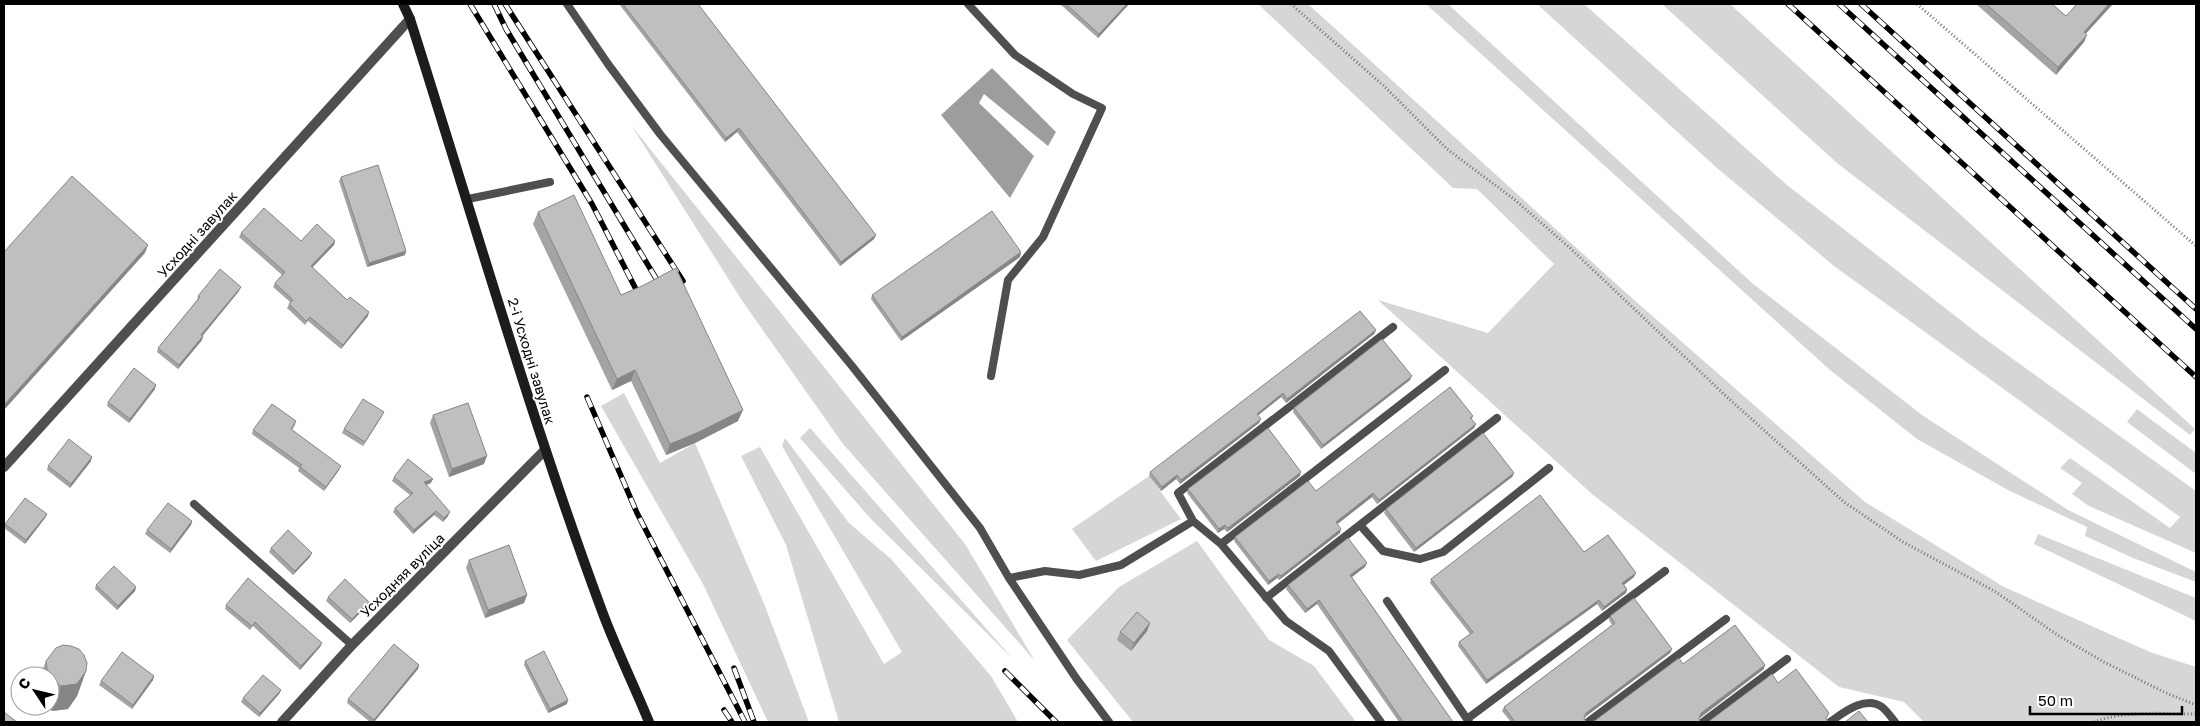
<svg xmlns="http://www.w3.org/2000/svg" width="2200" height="726" font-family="'Golos Text',sans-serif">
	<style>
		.green { fill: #d6d6d6 }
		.water { fill: #9d9d9d }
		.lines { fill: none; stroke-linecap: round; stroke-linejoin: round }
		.path { stroke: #717171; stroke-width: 3; stroke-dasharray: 1 2.5; stroke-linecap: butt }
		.lane { stroke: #4f4f4f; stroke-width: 8 }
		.street { stroke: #4f4f4f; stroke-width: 10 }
		.secondary { stroke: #1c1c1c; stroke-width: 10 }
		.rail-casing { stroke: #000; stroke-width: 5.5 }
		.rail { stroke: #fff; stroke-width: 4; stroke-dasharray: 11; stroke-linecap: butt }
		.wall { fill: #a4a4a4 }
		.shaded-wall { fill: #868686 }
		.building { fill: #bfbfbf; stroke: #868686 }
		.labels { text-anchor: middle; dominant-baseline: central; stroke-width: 4; stroke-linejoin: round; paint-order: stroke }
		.street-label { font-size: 14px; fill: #000; stroke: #fff }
	</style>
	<rect width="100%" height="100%" fill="#fff"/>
	<path class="green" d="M1258 4H1308L1625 292 1865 502 2004 587 2150 652 2196 667V722H1924L1904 702 1839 687 1592 494 1378 300 1488 333 1554 264 1477 189 1453 188Z
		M1426 4H1448L1752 283 1922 415 2068 510 2196 572V582L2133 558 2085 536 2087 527 2008 490 1917 439 1830 370Z
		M1537 4H1584L1787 185 1981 336 2196 491V553L2089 506 2072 494 2082 483 2060 468 2070 458 2170 528 2180 517 1834 266 1717 168Z
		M1662 4H1730L2195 429 2190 435 1837 163Z
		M631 125 965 544 1035 661 843 444 743 302Z
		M624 393 660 463 695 443 763 601 809 722H768L703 584 601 406Z
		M2137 409 2196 453V474L2127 422Z
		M810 428 1013 659 870 518 800 438Z
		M785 438 849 523 891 559 991 676 1018 722H839L786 545 741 456 760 447 884 664 902 652 782 446Z
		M1149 476 1181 519 1096 561 1072 529Z
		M2038 534 2196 598V621L2034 544Z
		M1197 541 1269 640 1314 666 1356 722H1133L1067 640 1119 587Z"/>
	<path class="water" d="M992 68 1056 132 1048 146 984 94 979 103 1034 156 1010 198 941 115Z"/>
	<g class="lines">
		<path class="path" d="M1291 4 1385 87 1447 149 1515 200 1570 248 1728 398 1844 502 1903 542 1996 592 2059 636 2104 662 2166 693 2196 705
			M1917 4 2196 246
			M2094 722C2126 710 2162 714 2196 714"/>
		<path class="lane" d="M567 4 608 64 660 134 852 366 980 528 1009 578 1076 678 1109 722
			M968 4 1015 55 1073 94 1102 108 1043 237 1008 280 991 376
			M468 199 550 182
			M194 504 352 645
			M1193 521 1178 493 1393 327
			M1360 525 1383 551 1420 559 1443 552 1549 468
			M1221 544 1445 370
			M1009 578 1045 571 1079 575 1121 565 1193 521 1221 544 1286 621 1329 651 1381 722
			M1266 598 1497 418
			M1387 601 1469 722
			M1467 719 1665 571
			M1588 722 1726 619
			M1703 722 1787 659
			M1830 722C1843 713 1865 695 1882 707 1887 711 1891 717 1895 722"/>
		<path class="street" d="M4 467 410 19
			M282 722 352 645 545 450"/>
		<path class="secondary" d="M403 4 410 19C473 217 530 417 602 611 616 649 634 685 649 722"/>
		<g class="rail-casing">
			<path id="rail" d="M470 4 592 204 640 297
				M494 4 506 29 660 285
				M505 4 683 281
				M1788 4 2196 377
				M1839 4 2196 329
				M1861 4 2196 309
				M587 397 637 513 745 722
				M734 668 754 722
				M1005 671 1056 722
				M724 710 732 722"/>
		</g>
		<use href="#rail" class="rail"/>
	</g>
	<path class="wall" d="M619 4H698L876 235 874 239 840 266 737 132 725 142Z
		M1060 4H1129L1098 38Z
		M1976 4H2052L2086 34 2084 42 2056 75Z
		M341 177 406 251 405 255 367 267 339 181Z
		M538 212 621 295 738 421 695 443 666 455 631 381 612 390 533 224Z
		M241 233 301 241H335L334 245 312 267 347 300 368 316 341 349 308 321 305 325 287 308 290 302 273 287 275 283 282 275 239 237Z
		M1021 252 1020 257 901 341 871 299 872 295Z
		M239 291 202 336H203L202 340 178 369 157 352 158 348 197 300 198 296Z
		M1376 330 1374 334 1286 403 1281 397 1258 415 1259 423 1180 484 1176 479 1161 491 1149 476 1150 472Z
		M1410 380 1321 449 1293 412 1294 408Z
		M155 389 129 423 107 406 108 402Z
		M433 415 484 464 449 477 430 423Z
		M382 416 363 446 342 433 344 429Z
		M1473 416 1472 419 1476 424 1474 428 1377 504 1372 497 1337 524 1340 533 1279 580 1277 578 1268 585 1234 541 1235 537Z
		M296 421 295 425 292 430 339 470 324 491 298 471 299 468 252 434 253 430Z
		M91 461 70 488 47 470 48 466Z
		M1514 473 1512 477 1414 552 1384 513 1386 509Z
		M1300 476 1227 532 1224 529 1218 533 1187 493 1188 489Z
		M394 477 431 483 426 485 448 516 443 522 434 515 413 534 393 512 395 508 410 495 392 481Z
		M47 514 45 518 25 544 4 528 5 524Z
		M192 521 191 525 170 553 145 534 147 530Z
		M271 548 310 557 293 575 269 552Z
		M1584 552 1634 577 1624 585 1627 589 1626 593 1602 611 1597 604 1486 684 1458 646 1459 642 1470 634 1430 583 1431 579Z
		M469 560 527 595 524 603 485 618 466 568Z
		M1365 567 1352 577 1453 722H1399L1317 604 1305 613 1286 589 1288 585Z
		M96 585 136 587 135 591 117 610 95 589Z
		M328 597 369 602 367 606 350 623 326 601Z
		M226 605 322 643 320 647 300 670 253 626 250 630 225 609Z
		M1610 616 1672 649 1670 653 1585 717 1584 719 1586 722H1511L1502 711 1504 707 1612 625 1609 620Z
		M1150 623 1147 631 1131 651 1117 640 1120 632Z
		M46 661 86 671 77 696 68 709 52 711 45 706H50V676H40Z
		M525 661 567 704 548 713 524 665Z
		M419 665 418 669 374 722H370L347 703 348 699Z
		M154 676 153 680 132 709 99 685 101 681Z
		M281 690 279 694 259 717 241 702 243 698Z"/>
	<path class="shaded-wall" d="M1127 4H1129L1098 38 1099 34Z
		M2109 4H2113L2081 39 2084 32Z
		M2087 35 2084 42 2056 75 2058 67Z
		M739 128 737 132 725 142 726 138Z
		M876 235 874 239 840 266 841 262Z
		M335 241 334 245 310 270 311 266Z
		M148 245 145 253 4 410V405Z
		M406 251 405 255 367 267 369 263Z
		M1021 252 1020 257 901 341 902 337Z
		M241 287 239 291 200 339 201 335Z
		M369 312 368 316 341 349 343 345Z
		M1376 330 1374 334 1286 403 1287 399Z
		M203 336 202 340 178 369 179 365Z
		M635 370 631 381 612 390 617 379Z
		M1412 376 1410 380 1321 449 1323 445Z
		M156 385 155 389 129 423 130 419Z
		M1283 393 1281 397 1255 418 1257 414Z
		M743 410 738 421 695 443 666 455 670 444Z
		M384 412 382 416 363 446 365 442Z
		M1261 419 1259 423 1180 484 1181 480Z
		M1476 424 1474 428 1377 504 1379 500Z
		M487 456 484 464 449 477 452 469Z
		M92 457 91 461 70 488 71 484Z
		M341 466 339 470 324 491 326 487Z
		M1301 472 1300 476 1227 532 1228 528Z
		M1514 473 1512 477 1414 552 1416 548Z
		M1177 475 1176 479 1161 491 1162 487Z
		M433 479 431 483 423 486 424 482Z
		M1373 493 1372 497 1335 526 1336 522Z
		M436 511 434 515 413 534 414 530Z
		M450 512 448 516 443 522 444 518Z
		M47 514 45 518 25 544 26 540Z
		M192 521 191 525 170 553 171 549Z
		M1225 525 1224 529 1218 533 1219 529Z
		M1341 529 1340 533 1279 580 1281 576Z
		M312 553 310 557 293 575 295 571Z
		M1367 563 1365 567 1349 579 1350 575Z
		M1636 573 1634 577 1621 587 1622 583Z
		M1279 574 1277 578 1268 585 1269 581Z
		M136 587 135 591 117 610 118 606Z
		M1627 589 1626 593 1602 611 1604 607Z
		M527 595 524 603 485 618 488 610Z
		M1319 600 1317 604 1305 613 1307 609Z
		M1599 600 1597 604 1486 684 1487 680Z
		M369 602 367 606 350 623 352 619Z
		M1150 623 1147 631 1131 651 1134 643Z
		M322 643 320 647 300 670 301 666Z
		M1672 649 1670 653 1585 717 1582 722 1586 713Z
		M419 665 418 669 374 722H373L374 720Z
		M1765 665 1764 669 1700 718 1697 722 1701 713Z
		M86 671 77 696 68 709 52 711 61 686Z
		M154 676 153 680 132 709 133 705Z
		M281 690 279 694 259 717 260 713Z
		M568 700 567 704 548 713 550 709Z"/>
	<path class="building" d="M623 4H698L876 235 841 262 739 128 726 138Z
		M1066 4H1127L1099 34Z
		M1986 4H2052L2066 16 2077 4H2109L2084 32 2087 35 2058 67Z
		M378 165 406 251 369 263 341 177Z
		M72 176 148 245 4 405V252Z
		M574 195 621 295 644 285 676 268 743 410 699 432 670 444 635 370 617 379 538 212Z
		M264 208 301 241 317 224 335 241 311 266 347 300 350 297 369 312 343 345 310 317 306 321 289 304 293 300 275 283 285 272 241 233Z
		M992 211 1021 252 902 337 872 295Z
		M220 269 241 287 201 335 203 336 179 365 158 348 200 297 198 296Z
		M1360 311 1376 330 1287 399 1283 393 1257 414 1261 419 1181 480 1177 475 1162 487 1150 472Z
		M1382 339 1412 376 1323 445 1294 408Z
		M134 368 156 385 130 419 108 402Z
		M1450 387 1473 416 1470 418 1476 424 1379 500 1373 493 1336 522 1341 529 1281 576 1279 574 1269 581 1235 537 1308 481 1316 491Z
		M363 399 384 412 365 442 344 429Z
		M468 403 487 456 452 469 433 415Z
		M272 404 296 421 291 429 341 466 326 487 300 467 302 465 253 430Z
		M1268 428 1301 472 1228 528 1225 525 1219 529 1188 489Z
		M1483 433 1514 473 1416 548 1386 509Z
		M69 439 92 457 71 484 48 466Z
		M408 459 433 479 424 482 450 512 444 518 436 511 414 530 395 508 413 493 394 477Z
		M1540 495 1584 552 1608 535 1636 573 1622 583 1627 589 1604 607 1599 600 1487 680 1459 642 1473 632 1431 579Z
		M25 498 47 514 26 540 5 524Z
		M168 503 192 521 171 549 147 530Z
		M288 530 312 553 295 571 271 548Z
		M1348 538 1367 563 1350 575 1453 722H1403L1319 600 1307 609 1288 585Z
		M509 545 527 595 488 610 469 560Z
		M114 566 136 587 118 606 96 585Z
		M248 578 322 643 301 666 255 622 252 626 226 605Z
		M345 579 369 602 352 619 328 597Z
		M1634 598 1672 649 1586 713 1584 718 1586 722H1515L1504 707 1615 623 1610 616Z
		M1137 612 1150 623 1134 643 1120 632Z
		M1735 625 1765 665 1701 713 1699 718 1700 722H1706H1593L1679 658 1683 664Z
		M394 644 419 665 374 720 348 699Z
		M63 645 71 646 79 649 84 655 87 663 86 671 77 684 61 686 50 678V676H48L46 661 56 648Z
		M544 651 568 700 550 709 525 661Z
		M122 652 154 676 133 705 101 681Z
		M1796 669 1829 713 1826 718 1828 722H1708L1772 674 1778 683Z
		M263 675 281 690 260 713 243 698Z
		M1859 711 1868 722H1845Z
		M4 712 17 722H4Z"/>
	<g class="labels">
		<g class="street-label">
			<text transform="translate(197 234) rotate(-48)">Усходні завулак</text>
			<text transform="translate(532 361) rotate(73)">2-і Усходні завулак</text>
			<text transform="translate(402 575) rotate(-45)">Усходняя вуліца</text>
		</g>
	</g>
	<rect width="2200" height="726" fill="none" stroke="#000000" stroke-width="10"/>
	<g transform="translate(35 691) rotate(305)"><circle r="24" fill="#ffffff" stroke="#999999"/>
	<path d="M0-4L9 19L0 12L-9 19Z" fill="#000000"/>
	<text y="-8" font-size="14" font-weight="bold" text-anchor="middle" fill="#000000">С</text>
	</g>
	<path d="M2030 706v8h152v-8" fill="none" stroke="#000000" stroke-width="2.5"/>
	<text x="2038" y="706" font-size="15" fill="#000000" stroke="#ffffff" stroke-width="4" paint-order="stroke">50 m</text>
</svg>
